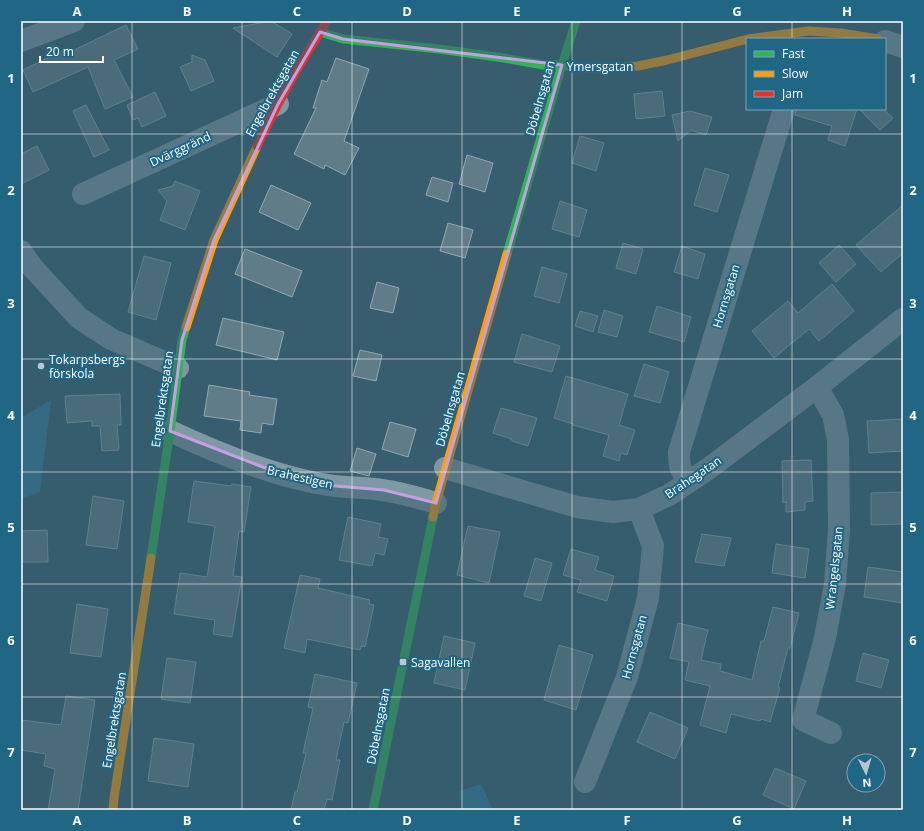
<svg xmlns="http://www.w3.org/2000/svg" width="924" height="831" font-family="'Open Sans',sans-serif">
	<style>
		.green { fill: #327b9b }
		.building { fill: #607c89; stroke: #91a8b2 }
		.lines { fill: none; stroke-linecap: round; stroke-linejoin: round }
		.street { stroke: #7e98a4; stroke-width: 22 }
		.fast { stroke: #30b455; stroke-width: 9 }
		.slow { stroke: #ff9f0a; stroke-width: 9 }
		.jam { stroke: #e5322d; stroke-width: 9 }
		.marked { fill: none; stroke: #c4a0e2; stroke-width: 3; stroke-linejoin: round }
		.grid { fill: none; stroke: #fff; stroke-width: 1; stroke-opacity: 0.55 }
		.poi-dot { fill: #b9c6cc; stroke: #206685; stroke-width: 1.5 }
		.labels { text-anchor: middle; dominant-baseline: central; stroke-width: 4; stroke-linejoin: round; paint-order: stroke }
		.street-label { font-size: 12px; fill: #fff; stroke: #206685 }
		.poi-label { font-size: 12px; fill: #fff; stroke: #206685; text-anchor: start }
		.neatline { fill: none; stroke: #fff; stroke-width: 1.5 }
		.grid-label { font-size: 13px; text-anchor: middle; font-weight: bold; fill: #fff }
	</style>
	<rect width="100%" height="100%" fill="#375d6e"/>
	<path class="green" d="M51 400 40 492 21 499V418Z
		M481 784 493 810H460L461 805 460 791Z"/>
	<path class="building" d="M271 21 292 34 277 57 233 28Z
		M126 25 138 49 114 60 133 97 105 109 88 67 33 92 23 70 68 48 70 52Z
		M192 55 205 60 214 81 191 91 180 67 192 62Z
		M336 58 369 69 344 141 359 148 345 175 325 165 324 169 294 154 316 108H313L322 80 327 82Z
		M662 91 665 116 636 119 634 94Z
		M155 92 166 116 142 127 138 118 133 120 127 105Z
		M86 105 109 150 94 157 73 111Z
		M796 109H857L845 146 828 140 832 126 795 115Z
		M859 109H883L893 118 880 130Z
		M690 111 712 117 706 135 691 130 678 141 672 115Z
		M580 136 604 143 596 171 572 163Z
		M37 146 49 170 21 184V154Z
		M467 155 493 163 485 192 459 184Z
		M705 168 729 175 717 212 694 205Z
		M432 177 453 183 448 202 426 195Z
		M175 181 200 191 185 230 160 220 167 201 158 190 173 186Z
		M271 185 311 203 298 230 259 212Z
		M560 201 587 210 579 237 552 229Z
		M903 205V253L881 272 856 245Z
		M448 223 473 230 465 258 440 251Z
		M623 243 643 249 636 274 616 268Z
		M839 245 856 264 836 282 819 263Z
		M682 246 705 254 698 279 674 272Z
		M245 249 302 271 292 297 235 274Z
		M144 256 171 263 156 320 128 312Z
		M542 267 567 274 559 303 534 296Z
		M377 282 399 288 393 313 370 308Z
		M832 284 854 311 819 341 809 329 774 358 752 331 788 301 798 313Z
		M657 306 691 317 684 342 649 332Z
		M604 310 623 316 617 337 598 332Z
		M580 311 598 316 593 332 575 326Z
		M223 318 284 332 277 360 216 345Z
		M522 334 560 346 552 372 514 362Z
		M360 350 382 355 376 381 353 376Z
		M644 364 669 372 660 403 634 396Z
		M566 376 628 394 619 425 635 430 627 455 621 453 619 461 603 456 609 435 573 425V424L554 418Z
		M209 385 250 392 249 395 277 399 273 425 262 423 261 433 240 430 241 421 204 416Z
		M120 394 121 425H117L119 450 102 451 100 426H92V421L67 423 65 396Z
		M501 408 537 418 528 446 512 441V439L493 433Z
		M903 419V451L869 453 867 421Z
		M390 422 416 429 408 457 382 449Z
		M357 448 376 454 369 476 350 471Z
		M811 460 813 501 805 502V510L786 512V502L783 503 782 461Z
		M194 481 231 486 232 484 251 487 244 532 239 531 233 576 242 577 232 637 213 634 215 620 174 614 180 573 207 577 215 526 188 522Z
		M903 492V524L871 525V493Z
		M93 496 124 501 117 549 86 545Z
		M348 517 381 524 378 537 388 539 384 555 375 553 372 566 339 560Z
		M468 526 500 532 489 583 457 575Z
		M47 530 48 562H21V531Z
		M702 534 731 538 724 566 695 562Z
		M776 544 809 549 805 578 772 573Z
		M571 549 599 557 595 570 614 576 607 601 577 592 581 580 563 575Z
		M535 558 552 563 541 601 524 596Z
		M868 567 903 572V603L864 597Z
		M300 575 320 579 318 588 370 600 369 604 374 605 365 647 361 646 360 650 307 639 305 653 284 648Z
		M77 604 108 609 101 657 70 653Z
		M773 607 799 613 790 648H788L778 687 780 688 770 722 761 719 760 721 731 714 726 733 700 725 710 686 685 680 689 662 670 658 678 623 708 630 701 660 721 664 720 671 752 680 761 641H764Z
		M444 636 475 643 465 690 434 683Z
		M559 645 593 655 576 710 544 700Z
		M863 653 889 660 881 688 856 681Z
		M167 658 196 662 190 703 161 699Z
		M315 674 357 683 348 723 344 722 336 760H340L332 800 327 799 324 810H291L295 792H297L306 753H303L313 708 308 707Z
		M66 696 95 700 78 810H48L55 769 44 766 46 754 21 750V720L61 725Z
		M650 712 688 728 675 759 637 742Z
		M154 738 194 744 188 787 148 781Z
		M775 768 806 781 794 809 763 795Z"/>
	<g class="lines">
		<path class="street" d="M21 41 74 21
			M885 41 903 47
			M83 194 278 104
			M21 251 33 268 79 318 111 339 178 368
			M817 387 833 415 838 440 839 530 835 584 825 638 803 720 831 733
			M170 431C217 453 270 475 322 484 342 488 362 487 382 490 399 492 419 498 436 503
			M445 468 577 507 613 512 639 509 669 495 708 469 817 387 903 319
			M690 481C680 470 679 468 679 452L784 109
			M585 782 627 677 648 598 653 546 639 509"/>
		<path class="fast" d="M320 32 343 39 439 49 504 58 543 65H562L581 68H588
			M507 254 562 65 576 21
			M151 558 170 431 182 340 186 327
			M373 810 433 517"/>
		<path class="slow" d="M588 68 638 66 667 60 748 39 808 31 841 33 878 39
			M186 327 214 240 257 146
			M433 517 436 503 507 254
			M113 810 114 798 151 558"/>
		<path class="jam" d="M257 146 278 104 296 71 327 21"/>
	</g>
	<path d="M0 0H924V831H0ZM320 32 343 39 562 65 436 503 384 490 323 485 286 476 170 431 182 340 214 240 278 104Z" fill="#375d6e" fill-opacity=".55" fill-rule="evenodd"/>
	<path class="marked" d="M320 32 343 39 562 65 436 503 384 490 323 485 286 476 170 431 182 340 214 240 278 104Z"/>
	<path class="grid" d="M132 21V810M242 21V810M352 21V810M462 21V810M572 21V810M682 21V810M792 21V39M792 109V810M21 134H903M21 247H903M21 359H903M21 472H903M21 584H903M21 697H903"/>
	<g class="poi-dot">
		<circle cx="41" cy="366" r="4"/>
		<rect x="399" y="658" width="8" height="8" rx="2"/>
	</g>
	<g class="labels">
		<g class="street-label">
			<text x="600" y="66">Ymersgatan</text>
			<text transform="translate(272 93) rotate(-61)">Engelbrektsgatan</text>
			<text transform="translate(540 98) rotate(-74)">Döbelnsgatan</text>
			<text transform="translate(180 149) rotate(-25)">Dvärggränd</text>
			<text transform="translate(726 296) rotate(-73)">Hornsgatan</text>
			<text transform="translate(162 399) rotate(-82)">Engelbrektsgatan</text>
			<text transform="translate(450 409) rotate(-74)">Döbelnsgatan</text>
			<text transform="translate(300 477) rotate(13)">Brahestigen</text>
			<text transform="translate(693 477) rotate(-34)">Brahegatan</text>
			<text transform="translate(834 568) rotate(-84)">Wrangelsgatan</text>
			<text transform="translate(634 647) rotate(-75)">Hornsgatan</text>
			<text transform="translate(114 720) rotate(-81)">Engelbrektsgatan</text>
			<text transform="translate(378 726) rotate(-79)">Döbelnsgatan</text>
		</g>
		<g class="poi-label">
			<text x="49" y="359">Tokarpsbergs<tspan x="49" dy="14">förskola</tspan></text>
			<text x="411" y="662">Sagavallen</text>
		</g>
	</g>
	<rect width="924" height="831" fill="none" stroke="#206685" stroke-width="44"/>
	<rect x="746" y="38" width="140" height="72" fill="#206685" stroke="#79a3b6"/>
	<rect x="754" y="51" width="20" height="6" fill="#30b455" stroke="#79a3b6"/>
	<text x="782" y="58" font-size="12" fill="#ffffff">Fast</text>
	<rect x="754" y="71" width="20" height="6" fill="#ff9f0a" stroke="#79a3b6"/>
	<text x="782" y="78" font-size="12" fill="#ffffff">Slow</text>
	<rect x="754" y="91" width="20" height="6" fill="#e5322d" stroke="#79a3b6"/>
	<text x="782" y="98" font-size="12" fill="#ffffff">Jam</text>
	<g transform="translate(866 773) rotate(175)"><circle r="19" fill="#206685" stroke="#79a3b6"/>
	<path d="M0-3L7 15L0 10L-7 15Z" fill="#b9c6cc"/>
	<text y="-6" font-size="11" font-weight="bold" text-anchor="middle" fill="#ffffff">N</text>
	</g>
	<path d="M40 56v6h63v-6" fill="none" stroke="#ffffff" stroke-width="2"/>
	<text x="46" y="56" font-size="12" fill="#ffffff" stroke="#206685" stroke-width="3" paint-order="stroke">20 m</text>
	<rect x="22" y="22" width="880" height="787" class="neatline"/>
	<g class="grid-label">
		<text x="77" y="16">A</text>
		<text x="187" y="16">B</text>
		<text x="297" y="16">C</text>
		<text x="407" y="16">D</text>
		<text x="517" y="16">E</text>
		<text x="627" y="16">F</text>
		<text x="737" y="16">G</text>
		<text x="847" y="16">H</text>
		<text x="11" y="83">1</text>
		<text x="913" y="83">1</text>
		<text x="11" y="195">2</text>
		<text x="913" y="195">2</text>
		<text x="11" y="308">3</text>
		<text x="913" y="308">3</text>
		<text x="11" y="420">4</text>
		<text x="913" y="420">4</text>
		<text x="11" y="532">5</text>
		<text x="913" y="532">5</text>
		<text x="11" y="645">6</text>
		<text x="913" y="645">6</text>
		<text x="11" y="757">7</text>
		<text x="913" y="757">7</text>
		<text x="77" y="825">A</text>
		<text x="187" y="825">B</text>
		<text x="297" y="825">C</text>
		<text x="407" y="825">D</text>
		<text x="517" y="825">E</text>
		<text x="627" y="825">F</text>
		<text x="737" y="825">G</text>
		<text x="847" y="825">H</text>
	</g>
</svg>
